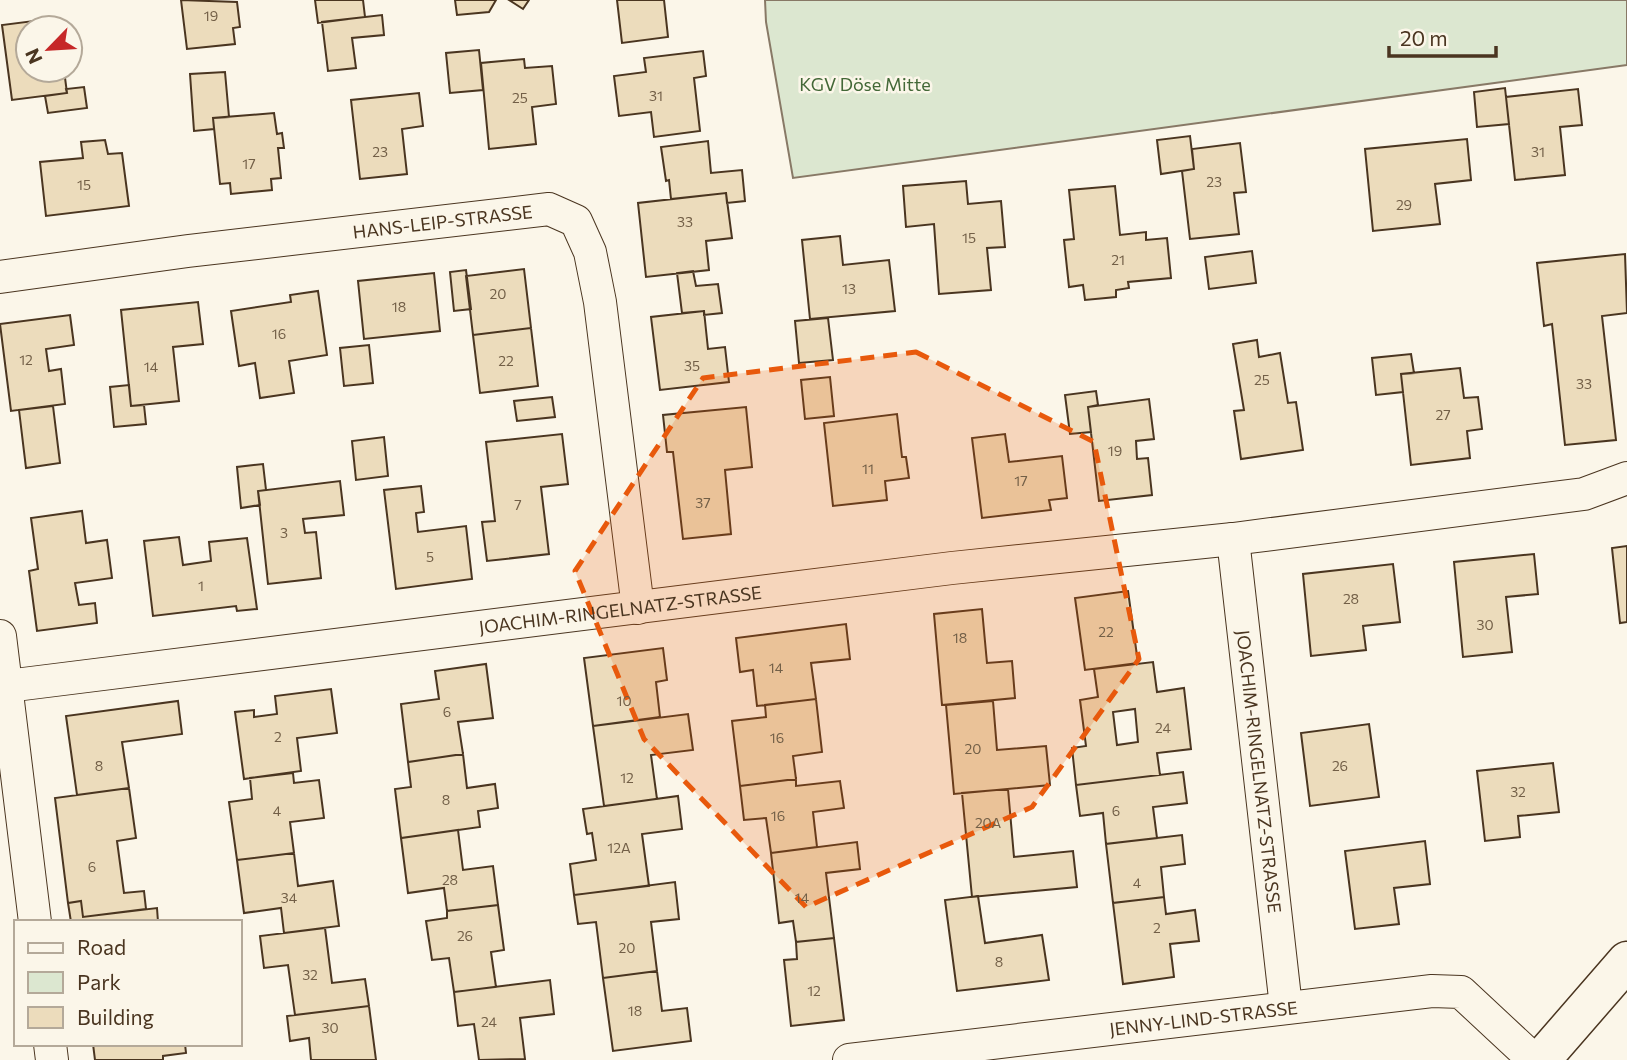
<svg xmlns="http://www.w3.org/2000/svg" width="1627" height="1060" font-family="Commissioner,sans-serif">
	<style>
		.green { fill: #dce7d0; stroke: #887966; stroke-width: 2 }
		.building { fill: #ecdcbc; stroke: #4a3520; stroke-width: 2; fill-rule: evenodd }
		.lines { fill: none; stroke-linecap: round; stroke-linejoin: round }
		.minor-casing { stroke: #4a3520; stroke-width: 34 }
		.tertiary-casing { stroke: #4a3520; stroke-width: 41 }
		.minor { stroke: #fbf6e9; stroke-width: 32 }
		.tertiary { stroke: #fbf6e9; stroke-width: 38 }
		.marked { fill: #e8590c; fill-opacity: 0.2; stroke: #e8590c; stroke-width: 5; stroke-dasharray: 14 9; stroke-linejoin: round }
		.labels { text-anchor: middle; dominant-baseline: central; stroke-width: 5; stroke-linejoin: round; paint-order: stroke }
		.number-label { font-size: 14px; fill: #725f47 }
		.park-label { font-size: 18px; fill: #436837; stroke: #fbf6e9 }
		.street-label { font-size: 18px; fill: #4a3520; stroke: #fbf6e9 }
	</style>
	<rect width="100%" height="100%" fill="#fbf6e9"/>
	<path class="green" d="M765 0H1627V65L793 178 766 22Z"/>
	<path class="building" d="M181 0 237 2 240 27 233 28 235 44 187 49Z
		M315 0H363L365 17 318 23Z
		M455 0H496L489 12 457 15Z
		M509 0H529L523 9Z
		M617 0H664L668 37 622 43Z
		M382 15 384 35 352 38 356 68 328 71 322 22Z
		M57 18 58 28H28V70H64L67 93 12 100 2 25Z
		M479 50 483 90 450 93 446 53Z
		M703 51 706 76 694 78 700 131 654 137 651 112 619 116 614 76 646 72 644 58Z
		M524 59 525 68 552 66 556 104 532 107 536 144 489 149 481 63Z
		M225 72 229 117 213 118 214 129 194 131 190 74Z
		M84 87 87 108 48 113 45 96 67 93 66 89Z
		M1505 88 1509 124 1477 127 1474 92Z
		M1578 89 1582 125 1560 127 1565 175 1515 180 1506 97Z
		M419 93 423 126 402 129 407 174 360 179 351 100Z
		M274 113 277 134 282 133 284 148H278L281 178 271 179 272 190 231 194 230 183 220 184 213 118Z
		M1190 136 1194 169 1161 174 1157 140Z
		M1467 139 1471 180 1435 184 1440 224 1373 231 1365 149Z
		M105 140 108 154 122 153 129 206 46 216 40 162 83 158 81 142Z
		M708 141 711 173 742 170 745 201 727 203 726 193 671 199 669 180 666 181 661 147Z
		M1240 143 1246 192 1234 193 1239 234 1190 239 1182 171 1194 169 1192 149Z
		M966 181 968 204 1001 201 1005 247 987 248 991 290 939 294 934 224 906 227 903 186Z
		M1115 186 1120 235 1146 232V240L1167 238 1171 278 1128 282 1129 288 1116 290V297L1085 300 1083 285 1069 287 1064 240 1074 239 1069 190Z
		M726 193 732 238 706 241 709 270 646 277 638 203Z
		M840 236 843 265 889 260 895 311 810 319 802 240Z
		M1252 251 1256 283 1209 289 1205 257Z
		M1625 254 1627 313 1602 316 1616 440 1565 445 1552 324 1544 326 1537 263Z
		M524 269 531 328 473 335 466 276Z
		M466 270 471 309 454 311 450 272Z
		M693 271 696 286 718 284 722 313 704 315V311L682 313 677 273Z
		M434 273 440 331 364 339 358 281Z
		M318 291 327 355 289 361 294 393 260 398 255 363 239 366 231 311 291 302 290 295Z
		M198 302 203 344 173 347 179 401 131 406 121 310Z
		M704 311 708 349 725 347 729 382 660 390 651 317Z
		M70 315 74 345 46 349 49 371 61 369 65 404 11 411 0 324Z
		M828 318 833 360 799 363 795 321Z
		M531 328 538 386 480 393 473 335Z
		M1257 340 1259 357 1280 353 1288 403 1296 402 1303 450 1241 459 1234 411 1244 410 1233 344Z
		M369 345 373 383 344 386 340 348Z
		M1411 354 1414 373 1401 374 1403 392 1376 395 1372 358Z
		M1460 368 1464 398 1478 397 1482 429 1467 431 1470 458 1411 465 1401 374Z
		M830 377 834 416 805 419 801 380Z
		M129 385 131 406 144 405 146 424 114 427 110 387Z
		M1096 391 1098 405 1088 407 1091 432 1070 434 1065 395Z
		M552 397 555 417 517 421 514 401Z
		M1149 399 1154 439 1136 441 1137 459 1148 458 1152 495 1099 501 1088 407Z
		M53 406 60 463 26 468 19 410Z
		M746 407 752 467 725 470 731 534 683 539 673 452H667L663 415Z
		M897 414 902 457H906L909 478 885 481 887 500 833 506 824 423Z
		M562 434 568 484 541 487 549 554 487 561 482 522 495 521 486 442Z
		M1005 434 1009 462 1062 456 1067 498 1049 500 1051 510 982 518 972 438Z
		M384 437 388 476 356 480 352 441Z
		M263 464 266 490 258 491 260 505 241 508 237 467Z
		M340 481 344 515 303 519 305 533 316 532 321 578 268 584 258 491Z
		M421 486 424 512 416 513 418 532 466 526 472 579 396 589 384 490Z
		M82 511 86 543 107 540 112 578 75 583 79 605 95 603 97 623 37 631 29 571 38 569 31 518Z
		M179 537 183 565 211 561 209 542 247 538 257 609 237 611 236 606 153 616 144 541Z
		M1627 546V622L1620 623 1612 548Z
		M1534 554 1538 594 1506 597 1512 652 1463 657 1454 562Z
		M1393 564 1400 622 1363 626 1366 650 1311 656 1303 574Z
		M1128 591 1138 663 1085 670 1075 598Z
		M982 609 987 663 1012 661 1015 698 942 705 934 614Z
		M846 624 850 659 811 663 816 699 757 706 753 670 740 672 736 638Z
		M663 648 667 680 656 682 660 717 593 726 584 658Z
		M1153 662 1157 692 1184 688 1191 749 1157 753 1160 775 1076 785 1072 748 1086 746 1080 700 1098 697 1094 669ZM1135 709 1138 742 1117 745 1113 712Z
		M486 664 493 718 458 722 463 754 408 762 401 704 439 699 435 671Z
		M331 689 337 733 297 738 301 771 244 779 235 712 254 710V717L277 714 275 696Z
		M816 699 822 752 793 756 796 779 740 786 732 721 766 717 765 705Z
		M178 701 182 734 122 742 129 788 77 795 66 716Z
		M993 701 997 750 1046 746 1050 785 954 794 946 705Z
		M688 714 693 750 651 755 657 799 604 806 593 726Z
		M1369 724 1379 797 1310 806 1301 733Z
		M463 754 467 788 495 784 498 808 478 811 480 827 401 838 395 789 411 787 408 762Z
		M1553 763 1559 812 1518 816 1520 837 1485 841 1477 771Z
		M1183 772 1187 803 1153 807 1157 838 1106 844 1103 813 1080 816 1076 785Z
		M293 773 294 783 319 780 324 818 290 822 294 853 237 860 229 802 252 799 250 778Z
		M796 779V786L840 781 844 808 813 812 817 847 771 853 766 818 744 820 740 786Z
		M129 788 136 838 117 841 124 893 144 891 146 909 83 917 81 901 68 903 55 798Z
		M1008 789 1014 857 1073 851 1077 887 972 897 962 793Z
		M678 796 682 829 642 834 649 886 574 895 570 864 596 860 592 833 587 834 583 809Z
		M458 830 463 870 493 866 498 905 447 911 444 888 408 893 401 838Z
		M1182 835 1185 864 1161 867 1164 897 1113 903 1106 844Z
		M1425 841 1430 884 1394 888 1399 924 1355 929 1345 851Z
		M857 842 860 869 826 873 834 938 796 942 793 921 779 923 771 853Z
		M294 853 298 886 333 881 339 926 284 933 281 908 244 913 237 860Z
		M675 882 679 919 651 922 657 971 603 978 596 922 578 924 574 895Z
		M978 896 985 943 1042 935 1049 980 957 991 945 900Z
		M1164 897 1166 914 1195 910 1199 941 1170 944 1174 977 1123 984 1113 903Z
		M81 901 83 917 157 908 158 922H71L68 903Z
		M498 905 504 950 491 952 496 987 454 992 449 958 432 960 426 921 447 918V911Z
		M325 928 332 983 365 979 369 1006 295 1015 288 965 264 968 260 936Z
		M834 938 844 1020 791 1026 784 960 797 959 796 942Z
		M657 971 662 1011 687 1008 691 1041 613 1051 603 978Z
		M550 980 554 1014 520 1018 525 1059 479 1060 474 1024 458 1026 454 992Z
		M369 1006 376 1060H311L309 1038 290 1041 287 1016Z
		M93 1044H185L186 1053 163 1056V1060H95Z"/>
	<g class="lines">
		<g class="minor-casing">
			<g id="minor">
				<path id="s1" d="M0 277 188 251 549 209 576 221 590 252 600 302 638 608"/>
				<path id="s2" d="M1233 539 1286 1007"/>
				<path d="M0 636 35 922"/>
				<path id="s3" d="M7 686 952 568 1233 539 1584 494 1627 478"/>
				<path d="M50 1044 52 1060"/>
				<path id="s4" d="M849 1060 1432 991 1461 992 1534 1060"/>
			</g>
		</g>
		<g class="tertiary-casing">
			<path id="tertiary" d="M1541 1060 1627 961"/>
		</g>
		<use href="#minor" class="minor"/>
		<use href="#tertiary" class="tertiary"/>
	</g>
	<path class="marked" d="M916 352 1094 442 1139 659 1032 807 806 907 644 739 575 571 703 378Z"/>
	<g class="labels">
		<g class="number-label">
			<text x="211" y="15">19</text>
			<text x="656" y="95">31</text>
			<text x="520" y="97">25</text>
			<text x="380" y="151">23</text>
			<text x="1538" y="151">31</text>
			<text x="249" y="163">17</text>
			<text x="1214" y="181">23</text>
			<text x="84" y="184">15</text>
			<text x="1404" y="204">29</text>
			<text x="685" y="221">33</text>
			<text x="969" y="237">15</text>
			<text x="1118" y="259">21</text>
			<text x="849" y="288">13</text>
			<text x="498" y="293">20</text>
			<text x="399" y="306">18</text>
			<text x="279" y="333">16</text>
			<text x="26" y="359">12</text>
			<text x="506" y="360">22</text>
			<text x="692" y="365">35</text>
			<text x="151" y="366">14</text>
			<text x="1262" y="379">25</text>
			<text x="1584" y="383">33</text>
			<text x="1443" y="414">27</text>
			<text x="1115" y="450">19</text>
			<text x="868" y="468">11</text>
			<text x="1021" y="480">17</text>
			<text x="703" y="502">37</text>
			<text x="518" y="504">7</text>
			<text x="284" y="532">3</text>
			<text x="430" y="556">5</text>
			<text x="201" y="585">1</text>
			<text x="1351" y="598">28</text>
			<text x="1485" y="624">30</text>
			<text x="1106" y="631">22</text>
			<text x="960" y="637">18</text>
			<text x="776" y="667">14</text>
			<text x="624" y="700">10</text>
			<text x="447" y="711">6</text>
			<text x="1163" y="727">24</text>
			<text x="278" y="736">2</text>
			<text x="777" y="737">16</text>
			<text x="973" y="748">20</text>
			<text x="99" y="765">8</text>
			<text x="1340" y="765">26</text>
			<text x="627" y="777">12</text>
			<text x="1518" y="791">32</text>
			<text x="446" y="799">8</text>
			<text x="277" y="810">4</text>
			<text x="1116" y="810">6</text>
			<text x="778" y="815">16</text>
			<text x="988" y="822">20A</text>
			<text x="619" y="847">12A</text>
			<text x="92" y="866">6</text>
			<text x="450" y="879">28</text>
			<text x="1137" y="882">4</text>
			<text x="289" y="897">34</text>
			<text x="802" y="897">14</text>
			<text x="1157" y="927">2</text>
			<text x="465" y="935">26</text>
			<text x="627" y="947">20</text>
			<text x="999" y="961">8</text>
			<text x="310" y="974">32</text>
			<text x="814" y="990">12</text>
			<text x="635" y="1010">18</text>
			<text x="489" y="1021">24</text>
			<text x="330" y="1027">30</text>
		</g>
		<g class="park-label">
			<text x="865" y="84">KGV Döse Mitte</text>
		</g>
		<g class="street-label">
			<text stroke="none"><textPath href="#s1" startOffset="446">HANS-LEIP-STRASSE</textPath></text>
			<text stroke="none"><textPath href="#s3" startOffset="618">JOACHIM-RINGELNATZ-STRASSE</textPath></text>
			<text stroke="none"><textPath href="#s2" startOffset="234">JOACHIM-RINGELNATZ-STRASSE</textPath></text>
			<text stroke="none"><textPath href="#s4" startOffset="357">JENNY-LIND-STRASSE</textPath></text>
		</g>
	</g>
	<rect x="14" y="920" width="228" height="126" fill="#fbf6e9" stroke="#b4a999" stroke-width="2"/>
	<rect x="28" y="943" width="35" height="10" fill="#fbf6e9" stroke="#b4a999" stroke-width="2"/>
	<text x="77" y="955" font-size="21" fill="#4a3520">Road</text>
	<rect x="28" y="972" width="35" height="21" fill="#dce7d0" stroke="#b4a999" stroke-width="2"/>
	<text x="77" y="990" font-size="21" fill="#4a3520">Park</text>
	<rect x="28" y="1007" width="35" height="21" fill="#ecdcbc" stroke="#b4a999" stroke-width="2"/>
	<text x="77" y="1025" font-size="21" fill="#4a3520">Building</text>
	<g transform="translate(49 49) rotate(245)"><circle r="33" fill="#fbf6e9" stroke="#b4a999" stroke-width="2"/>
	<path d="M0-5L12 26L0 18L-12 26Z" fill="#c62828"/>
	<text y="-10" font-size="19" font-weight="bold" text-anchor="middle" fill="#4a3520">N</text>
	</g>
	<path d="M1389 46v10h107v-10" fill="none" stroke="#4a3520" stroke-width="3.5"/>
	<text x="1400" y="46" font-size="21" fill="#4a3520" stroke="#fbf6e9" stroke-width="5" paint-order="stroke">20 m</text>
</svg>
